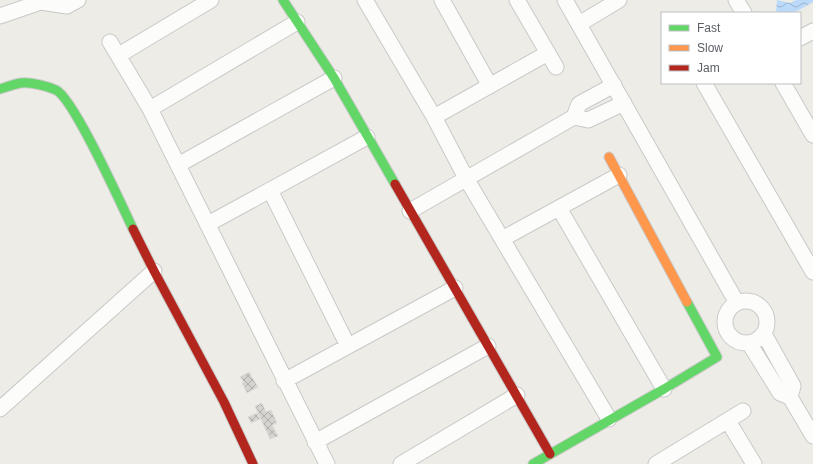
<svg xmlns="http://www.w3.org/2000/svg" width="813" height="464" font-family="Helvetica,sans-serif">
	<style>
		.water { fill: url(#water-waves) }
		.building { fill: url(#building-cross-hatch); stroke: #dddcd6 }
		.lines { fill: none; stroke-linecap: round; stroke-linejoin: round }
		.street-casing { stroke: #c9c9c8; stroke-width: 17 }
		.fast-casing { stroke: #c9cac9; stroke-width: 11 }
		.slow-casing { stroke: #c9cac9; stroke-width: 11 }
		.jam-casing { stroke: #c9cac9; stroke-width: 11 }
		.street { stroke: #fcfcfb; stroke-width: 15 }
		.fast { stroke: #63d668; stroke-width: 9 }
		.slow { stroke: #ff974d; stroke-width: 9 }
		.jam { stroke: #b3261e; stroke-width: 9 }
	</style>
	<defs>
		<pattern id="water-waves" width="16" height="10" patternUnits="userSpaceOnUse"><rect width="16" height="10" fill="#bbd9f8"/><path d="M0 5q4-4 8 0t8 0" fill="none" stroke="#9bb3cd"/></pattern>
		<pattern id="building-cross-hatch" width="8" height="8" patternUnits="userSpaceOnUse"><rect width="8" height="8" fill="#d4d3d0"/><path d="M0 0l8 8M0 8l8-8" fill="none" stroke="#afafad"/></pattern>
	</defs>
	<rect width="100%" height="100%" fill="#edece7"/>
	<path class="water" d="M777 0 790 3 796 0H813V2C799 10 792 16 776 11Z"/>
	<path class="building" d="M249 372 258 387 247 393 242 383 244 382 240 377Z
		M262 403 266 412 271 410 277 423 272 425 278 436 270 439 255 406Z
		M257 413 260 419 251 423 248 417Z"/>
	<g class="lines">
		<g class="street-casing">
			<path id="street" d="M39 0 41 2 67 6 78 0
				M365 0 434 117 467 180 609 419
				M442 0 490 86
				M517 0 556 67
				M565 0 737 303
				M736 0 744 13
				M0 16 41 2
				M579 24 619 0
				M800 38 813 31
				M110 42 150 109 327 464
				M119 55 211 0
				M704 83 813 272
				M783 83 813 135
				M150 109 297 22
				M434 117 548 53
				M574 117 579 104 614 85
				M178 165 334 78
				M270 190 348 346
				M559 208 664 389
				M410 211 574 117 588 120 624 103
				M208 224 367 137
				M502 239 619 175
				M725 322a21 21 0 1 1 42 0a21 21 0 1 1-42 0Z
				M764 334 793 386 790 397
				M749 343 780 393 790 397 813 436
				M284 381 455 288
				M0 409 154 271
				M728 421 754 464
				M315 442 488 346
				M401 464 517 395
				M656 464 743 411"/>
		</g>
		<g class="fast-casing">
			<path id="fast" d="M283 0 334 78 395 184
				M0 89C7 87 14 84 21 83 31 82 47 86 56 90 74 99 122 206 133 229
				M533 464 664 389 717 357 687 302"/>
		</g>
		<g class="slow-casing">
			<path id="slow" d="M609 157 687 302"/>
		</g>
		<g class="jam-casing">
			<path id="jam" d="M395 184 550 454
				M133 229 154 271 224 402 253 464"/>
		</g>
		<use href="#street" class="street"/>
		<use href="#fast" class="fast"/>
		<use href="#slow" class="slow"/>
		<use href="#jam" class="jam"/>
	</g>
	<rect x="661" y="12" width="140" height="72" fill="#ffffff" stroke="#bebfc2"/>
	<rect x="669" y="25" width="20" height="6" fill="#63d668" stroke="#bebfc2"/>
	<text x="697" y="32" font-size="12" fill="#5c6066">Fast</text>
	<rect x="669" y="45" width="20" height="6" fill="#ff974d" stroke="#bebfc2"/>
	<text x="697" y="52" font-size="12" fill="#5c6066">Slow</text>
	<rect x="669" y="65" width="20" height="6" fill="#b3261e" stroke="#bebfc2"/>
	<text x="697" y="72" font-size="12" fill="#5c6066">Jam</text>
</svg>
